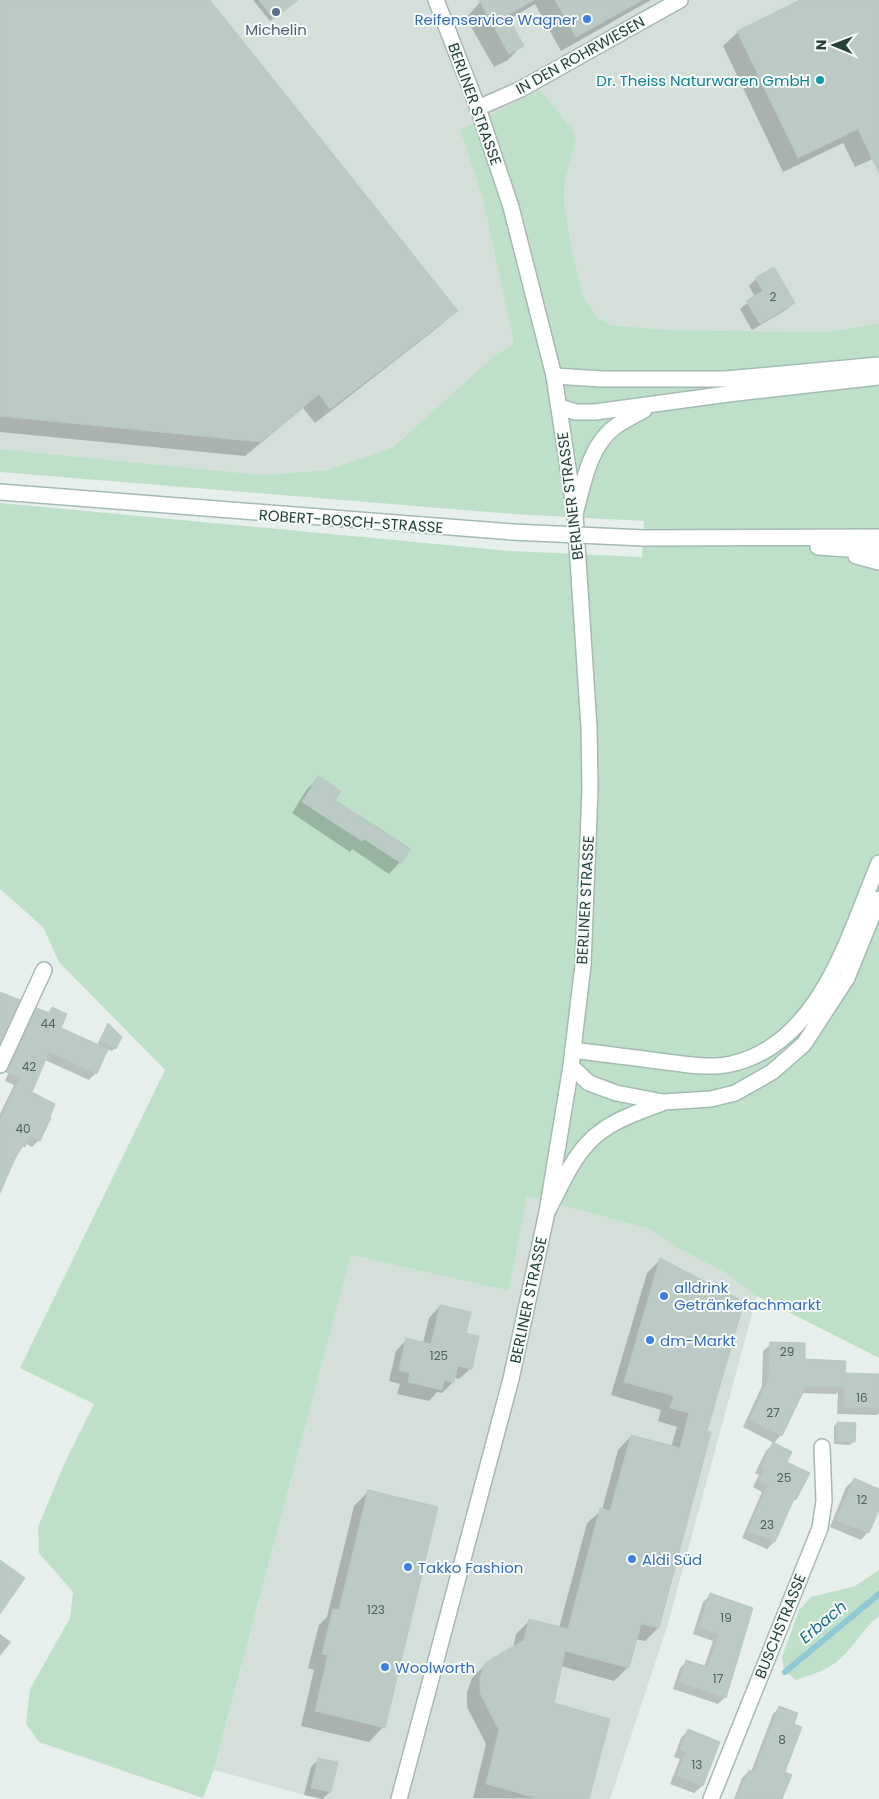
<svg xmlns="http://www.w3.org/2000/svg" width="879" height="1799" font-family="Poppins,sans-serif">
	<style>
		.built { fill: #d4dfda }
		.green { fill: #bfe0c8 }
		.shadow { fill: #0003 }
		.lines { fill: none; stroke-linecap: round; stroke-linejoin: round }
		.stream { stroke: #8ec9d4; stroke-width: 6 }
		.building { fill: #bbcac4; stroke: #b8c9c2 }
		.minor-casing { stroke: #a8b8b2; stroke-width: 18 }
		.tertiary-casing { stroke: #a8b8b2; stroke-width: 18 }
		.secondary-casing { stroke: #a4bbb3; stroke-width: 18 }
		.minor { stroke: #fff; stroke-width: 15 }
		.tertiary { stroke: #fff; stroke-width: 15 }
		.secondary { stroke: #fff; stroke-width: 15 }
		.secondary-bridge-casing { stroke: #a4bbb3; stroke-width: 18; stroke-linecap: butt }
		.secondary-bridge { stroke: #fff; stroke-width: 15 }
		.service-dot { fill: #5c6f8a; stroke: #f7fbf9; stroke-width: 2 }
		.shop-dot { fill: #3f7fe0; stroke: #f7fbf9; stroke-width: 2 }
		.culture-dot { fill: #0f9aa8; stroke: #f7fbf9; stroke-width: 2 }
		.labels { text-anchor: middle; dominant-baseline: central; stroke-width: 4; stroke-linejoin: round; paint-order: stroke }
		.number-label { font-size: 12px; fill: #4a645c }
		.shop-label { font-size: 15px; fill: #366cbe; stroke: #f7fbf9; text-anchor: start }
		.service-label { font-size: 15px; fill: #4e5e75; stroke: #f7fbf9 }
		.street-label { font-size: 15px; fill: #24423a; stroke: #f7fbf9 }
		.culture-label { font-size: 15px; fill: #0d838f; stroke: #f7fbf9; text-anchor: end }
		.water-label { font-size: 16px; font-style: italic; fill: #1c6f80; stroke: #f7fbf9 }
	</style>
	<rect width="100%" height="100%" fill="#e6efeb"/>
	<path class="built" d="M0 0H879V323L830 332 671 330 611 325 597 318 583 295 571 247 564 202 565 178 576 142 460 130 483 200 514 344 495 355 392 448 327 470 264 475 0 449Z
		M527 1196 650 1229 676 1247 724 1272 757 1296 667 1627 610 1799H320L214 1770 351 1255 509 1291Z"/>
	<path class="green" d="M540 90 572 129 576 142 565 178 564 202 571 247 583 295 597 318 611 325 671 330 830 332 879 323V1358L757 1296 724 1272 676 1247 650 1229 527 1196 509 1291 351 1255 214 1769 203 1798 39 1742 26 1724 30 1689 70 1618 73 1592 39 1553 38 1527 65 1462 94 1404 20 1368 165 1070 59 962 43 927 0 889V503L511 551 642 557 644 521 513 514 0 472V449L264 475 327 470 392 448 495 355 514 344 483 200 460 130Z
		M879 1570V1616C860 1631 850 1655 829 1667 819 1673 806 1676 796 1680L784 1670 782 1657 799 1610 811 1597 855 1586Z"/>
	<path class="shadow" d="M0 0H208L456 310 441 325 315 423 303 408 245 456 0 432Z
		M253 0H297L270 21Z
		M482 0H651L561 51 535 4 508 20 522 45 508 60 494 67 466 18Z
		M803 0H879V156L855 167 843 143 783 172 723 46 738 32Z
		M756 279 794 303 786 310 752 330 740 309 755 297 749 286Z
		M319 778 334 800 400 862 389 874 352 849 350 852 292 813 307 789Z
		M37 1009 47 1014 52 1009 59 1028 97 1045 108 1025 115 1048 112 1051 107 1049 96 1073 89 1080 45 1060 30 1093 39 1140 32 1147 25 1143 0 1183V1114L14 1085 5 1081 19 1050 16 1048 30 1016Z
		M660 1260 705 1432 658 1628 645 1641 635 1639 628 1667 614 1681 561 1666 553 1704 587 1799 473 1798 486 1744 467 1707V1692L472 1678 486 1664 513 1648 516 1634 529 1621 559 1628 587 1523 602 1510 618 1450 631 1436 671 1447 677 1427 658 1421 661 1410 611 1395 647 1273Z
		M440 1306 464 1334 471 1368 459 1379 454 1378 453 1382 442 1393 437 1392 429 1401 397 1394 400 1384 389 1381 396 1351 407 1339 423 1343 429 1318Z
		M771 1344 804 1361 844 1377 846 1375H879V1413L877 1415 837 1414 838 1392 836 1394 802 1393 781 1435 774 1443 743 1427 762 1386 763 1351Z
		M838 1423 854 1441 850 1445 834 1444V1426Z
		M773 1444 786 1462 795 1499 791 1503 774 1542 767 1549 742 1538 762 1492 753 1487 759 1475 755 1473 766 1451Z
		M854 1480 879 1490V1507L868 1532 861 1540 830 1527 846 1487Z
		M368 1492 383 1727 369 1742 301 1726 314 1670 308 1668 319 1625 327 1617 354 1506Z
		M711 1595 752 1608 725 1697 718 1704 673 1689 680 1668 687 1661 704 1667 713 1641 693 1634 703 1602Z
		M0 1634 11 1642 0 1656Z
		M780 1707 792 1725 780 1799H734L742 1778 749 1771 751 1772 773 1714Z
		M688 1730 719 1743 702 1786 694 1793 670 1784 680 1759 674 1757 681 1738Z
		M319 1759 336 1763 330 1792 322 1799 304 1795 311 1767Z"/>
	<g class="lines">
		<path class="stream" d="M785 1672 879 1594"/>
	</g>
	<path class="building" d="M0 0H210L458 311 330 409 319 394 261 442 0 416Z
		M259 0H298L274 19Z
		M479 0H534L507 15 524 46 509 54Z
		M555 0H642L576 37Z
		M800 0H879V173L858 129 798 158 737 31Z
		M774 267 795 303 760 324 746 301 763 291 755 278Z
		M318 776 341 791 335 800 411 849 401 863 364 839 362 841 302 802Z
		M0 992 20 1000 0 1043Z
		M52 1007 67 1014 61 1028 108 1049 97 1074 49 1052 32 1092 55 1104 50 1117 51 1118 40 1141 30 1136 25 1147 21 1145 0 1193V1120L20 1078 6 1072 37 1008 49 1013Z
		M108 1023 122 1037 116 1049 100 1040Z
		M660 1258 744 1302 707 1431 711 1432 659 1628 641 1624 629 1668 565 1651 554 1703 610 1719 589 1799H541L486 1784 499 1730 480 1693V1678L485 1663 524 1640 529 1619 568 1629 600 1508 610 1511 631 1435 680 1448 689 1413 670 1408 674 1396 624 1382Z
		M440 1305 471 1312 466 1333 479 1336 472 1369 458 1366 454 1383 444 1380 442 1390 408 1382 410 1373 399 1370 406 1338 431 1344Z
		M770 1342 805 1343V1359L846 1361 844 1387 806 1386 782 1436 749 1420 769 1378Z
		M845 1373 879 1374V1408L844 1407Z
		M837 1422 856 1423 855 1442 836 1441Z
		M773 1442 792 1452 787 1462 810 1473 796 1500 794 1499 775 1542 748 1531 768 1485 759 1480 765 1468 761 1466Z
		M854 1478 879 1489V1510L869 1533 836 1520Z
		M368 1490 438 1507 385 1728 315 1711 328 1655 322 1654 333 1609 339 1610Z
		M0 1560 25 1578 0 1614Z
		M710 1593 753 1608 726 1698 679 1682 686 1660 708 1667 719 1634 699 1627Z
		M779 1706 798 1713 794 1724 802 1727 785 1772 792 1775 782 1799H736L749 1770 754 1772Z
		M688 1729 720 1742 703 1786 677 1776 686 1752 680 1749Z
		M318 1758 338 1762 331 1792 311 1788Z"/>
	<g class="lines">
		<g class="minor-casing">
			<path id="minor" d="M478 108 521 89 680 0
				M0 1065 44 970
				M711 1799 820 1528 824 1501 822 1447"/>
		</g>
		<g class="tertiary-casing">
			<path id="tertiary" d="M399 1799 511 1379 547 1212 571 1066 583 965 590 789 589 727 575 514 554 376 511 207 478 108 436 0"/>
		</g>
		<g class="secondary-casing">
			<path id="secondary" d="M554 376 602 379H726L879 365
				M559 407 576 412H595L728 394 879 377
				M0 492 512 532
				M575 514C583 485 589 445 616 426 625 420 635 415 644 410
				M644 538 879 537
				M818 547 879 551
				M856 556 879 562
				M573 1050C602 1054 631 1057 659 1061 682 1064 709 1069 731 1064 820 1044 848 936 879 863
				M571 1066 589 1083 616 1093 663 1102 711 1099 735 1093 772 1072 804 1044 847 978 879 899
				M547 1212C559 1190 570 1162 588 1143 607 1122 636 1113 662 1103"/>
		</g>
		<use href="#minor" class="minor"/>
		<use href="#tertiary" class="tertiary"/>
		<use href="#secondary" class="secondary"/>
		<g class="secondary-bridge-casing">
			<path id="secondary-bridge" d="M512 532 644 538"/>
		</g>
		<use href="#secondary-bridge" class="secondary-bridge"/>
	</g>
	<circle class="service-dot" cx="276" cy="12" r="5"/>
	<g class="shop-dot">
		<circle cx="587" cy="19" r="5"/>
		<circle cx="664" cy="1296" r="5"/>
		<circle cx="650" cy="1340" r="5"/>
		<circle cx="632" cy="1559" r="5"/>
		<circle cx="408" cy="1567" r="5"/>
		<circle cx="385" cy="1667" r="5"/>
	</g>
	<circle class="culture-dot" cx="820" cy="80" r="5"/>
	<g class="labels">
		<g class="number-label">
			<text x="773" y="296">2</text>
			<text x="48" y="1023">44</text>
			<text x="29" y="1066">42</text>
			<text x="23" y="1128">40</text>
			<text x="787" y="1351">29</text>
			<text x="439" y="1355">125</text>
			<text x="862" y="1397">16</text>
			<text x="773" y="1412">27</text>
			<text x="784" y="1477">25</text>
			<text x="862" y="1499">12</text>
			<text x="767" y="1524">23</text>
			<text x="376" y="1609">123</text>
			<text x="726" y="1617">19</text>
			<text x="718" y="1678">17</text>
			<text x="782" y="1739">8</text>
			<text x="697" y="1764">13</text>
		</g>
		<g class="shop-label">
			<text x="577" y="19" text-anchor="end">Reifenservice Wagner</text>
			<text x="674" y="1287">alldrink<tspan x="674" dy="17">Getränkefachmarkt</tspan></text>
			<text x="660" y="1340">dm-Markt</text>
			<text x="642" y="1559">Aldi Süd</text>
			<text x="418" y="1567">Takko Fashion</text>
			<text x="395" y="1667">Woolworth</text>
		</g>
		<g class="service-label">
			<text x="276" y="29">Michelin</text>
		</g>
		<g class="street-label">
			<text transform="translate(580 55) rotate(-29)">IN DEN ROHRWIESEN</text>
			<text transform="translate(475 104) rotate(70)">BERLINER STRASSE</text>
			<text transform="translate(570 496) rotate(-97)">BERLINER STRASSE</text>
			<text transform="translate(351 521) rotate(4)">ROBERT-BOSCH-STRASSE</text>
			<text transform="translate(585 900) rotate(-87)">BERLINER STRASSE</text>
			<text transform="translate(528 1300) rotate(-78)">BERLINER STRASSE</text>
			<text transform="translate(780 1626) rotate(-68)">BUSCHSTRASSE</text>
		</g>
		<g class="culture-label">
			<text x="810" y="80">Dr. Theiss Naturwaren GmbH</text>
		</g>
		<g class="water-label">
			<text transform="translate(823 1622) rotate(-40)">Erbach</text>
		</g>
	</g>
	<g transform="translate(834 45) rotate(271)" stroke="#f7fbf9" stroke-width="4" paint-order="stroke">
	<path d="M0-4L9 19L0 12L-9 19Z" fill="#24423a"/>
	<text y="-8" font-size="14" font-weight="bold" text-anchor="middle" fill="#24423a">N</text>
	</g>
</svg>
